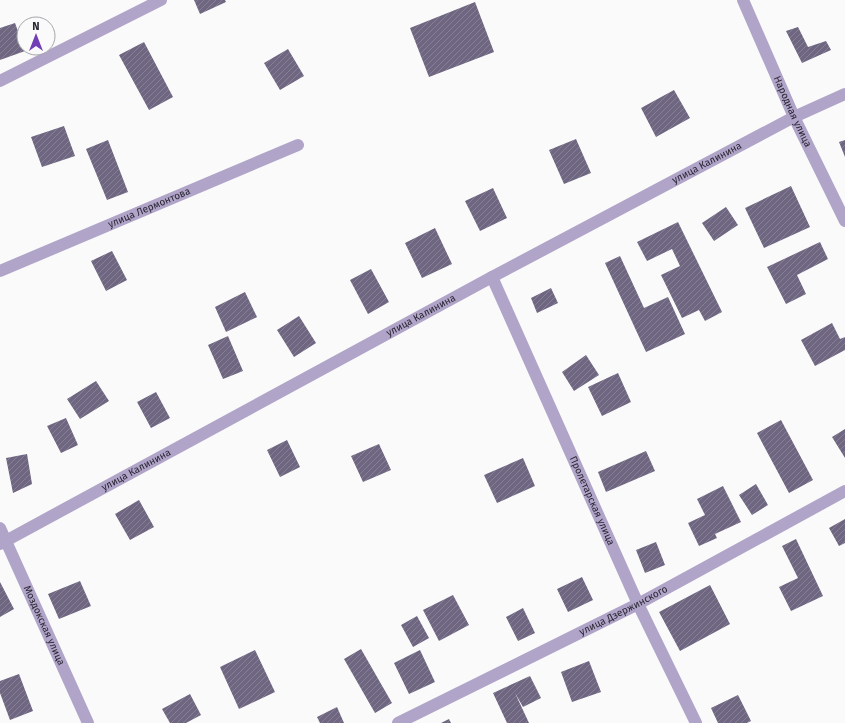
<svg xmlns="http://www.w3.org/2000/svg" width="845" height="723" font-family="'Fira Sans',sans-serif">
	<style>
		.building { fill: url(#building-hatch) }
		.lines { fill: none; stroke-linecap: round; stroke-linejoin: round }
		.street { stroke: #b0a4c9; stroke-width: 12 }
		.labels { text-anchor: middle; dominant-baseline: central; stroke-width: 4; stroke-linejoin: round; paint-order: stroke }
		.street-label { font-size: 10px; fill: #2a2632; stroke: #fafafa }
	</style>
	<defs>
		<pattern id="building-hatch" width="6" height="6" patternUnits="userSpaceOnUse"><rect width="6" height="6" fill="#6f6682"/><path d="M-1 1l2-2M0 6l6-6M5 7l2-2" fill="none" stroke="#878095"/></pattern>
	</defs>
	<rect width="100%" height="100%" fill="#fafafa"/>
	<path class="building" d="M194 0H225L226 2 200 14Z
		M475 2 494 52 429 77 410 28Z
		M15 23 25 51 0 60V28Z
		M798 27 808 47 826 41 831 50 802 63 786 31Z
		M144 42 173 97 149 110 119 55Z
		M288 49 304 76 280 90 264 63Z
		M674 90 690 118 656 137 641 108Z
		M64 126 75 156 42 167 31 137Z
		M576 139 591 173 564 184 549 150Z
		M108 140 128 192 107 200 86 149Z
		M845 140V157L839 142Z
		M791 186 810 227 764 248 745 208Z
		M493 188 507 218 480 231 465 201Z
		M726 207 738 225 714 241 702 223Z
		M678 222 722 312 705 321 699 310 682 318 661 275 680 266 672 249 647 261 637 242Z
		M435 228 452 264 422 278 405 243Z
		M820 242 828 259 797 275 806 294 786 304 767 267Z
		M112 251 127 280 106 291 91 261Z
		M620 256 644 308 668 297 685 334 646 352 605 263Z
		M371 269 389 302 368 314 350 280Z
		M551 288 558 303 537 313 531 298Z
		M245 292 257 317 226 332 215 307Z
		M299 316 316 343 294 357 277 330Z
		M832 323 840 339 845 337V350L815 366 801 340Z
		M228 336 243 371 223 379 208 345Z
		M586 355 599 375 574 391 562 372Z
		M618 373 631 402 602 416 588 387Z
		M96 381 109 401 80 419 67 399Z
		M156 392 170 418 151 428 137 402Z
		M66 418 78 445 61 453 47 426Z
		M781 420 813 480 789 493 757 433Z
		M845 429V458L832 437Z
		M287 440 300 467 280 477 267 450Z
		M379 444 391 470 363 482 351 456Z
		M646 451 655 471 606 492 598 472Z
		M27 454 32 484 13 493 6 458Z
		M523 458 535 486 497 503 484 475Z
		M756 484 768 505 752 515 739 495Z
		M723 486 741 522 715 534 717 538 699 546 688 523 705 515 697 499Z
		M139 500 154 527 130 540 115 514Z
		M845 519V543L839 546 829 528Z
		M796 539 823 596 791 611 779 587 798 578 782 546Z
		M656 542 665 565 645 573 636 550Z
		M582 577 593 600 568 612 557 589Z
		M80 581 91 606 59 619 48 594Z
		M0 582 14 609 0 617Z
		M710 585 730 624 680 651 659 612Z
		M453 595 469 625 439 641 423 610Z
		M523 608 535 633 518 641 506 617Z
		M417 616 429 638 413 647 401 625Z
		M361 649 392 703 375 713 344 659Z
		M255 650 275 692 239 709 220 667Z
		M420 650 435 682 409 694 394 663Z
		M589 661 601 692 572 702 561 672Z
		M19 674 33 711 10 720 0 693V681Z
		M530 676 541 698 523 707 515 693 529 723H507L493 693Z
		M190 694 201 715 186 723H170L162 709Z
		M738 695 751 721 747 723H718L711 708Z
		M337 707 344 723H320L317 717Z
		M449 719 451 723H441Z"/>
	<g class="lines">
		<g class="street">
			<path id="s1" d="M743 0 794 117 845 221"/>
			<path d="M0 81 161 0"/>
			<path id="s2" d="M0 271 298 145"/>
			<path id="s3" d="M492 277 638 604 696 723"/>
			<path id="s4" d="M0 528 88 723"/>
			<path id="s5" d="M0 544 492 277 794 117 845 94"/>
			<path id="s6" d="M398 723 638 604 845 491"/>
		</g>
	</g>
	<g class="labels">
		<g class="street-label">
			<text stroke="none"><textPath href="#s1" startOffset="122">Народная улица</textPath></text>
			<text stroke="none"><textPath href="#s5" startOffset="803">улица Калинина</textPath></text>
			<text stroke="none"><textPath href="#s2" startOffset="162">улица Лермонтова</textPath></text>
			<text stroke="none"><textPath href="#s5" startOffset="479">улица Калинина</textPath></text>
			<text stroke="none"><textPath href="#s5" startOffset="155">улица Калинина</textPath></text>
			<text stroke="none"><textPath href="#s3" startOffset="245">Пролетарская улица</textPath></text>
			<text stroke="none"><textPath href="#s6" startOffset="252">улица Дзержинского</textPath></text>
			<text stroke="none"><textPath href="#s4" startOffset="107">Моздокская улица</textPath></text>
		</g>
	</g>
	<g transform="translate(36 36)"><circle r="19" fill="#fafafa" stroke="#a7a5aa"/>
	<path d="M0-3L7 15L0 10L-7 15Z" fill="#723eb6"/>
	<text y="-6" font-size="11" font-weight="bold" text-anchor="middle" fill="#2a2632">N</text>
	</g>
</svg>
